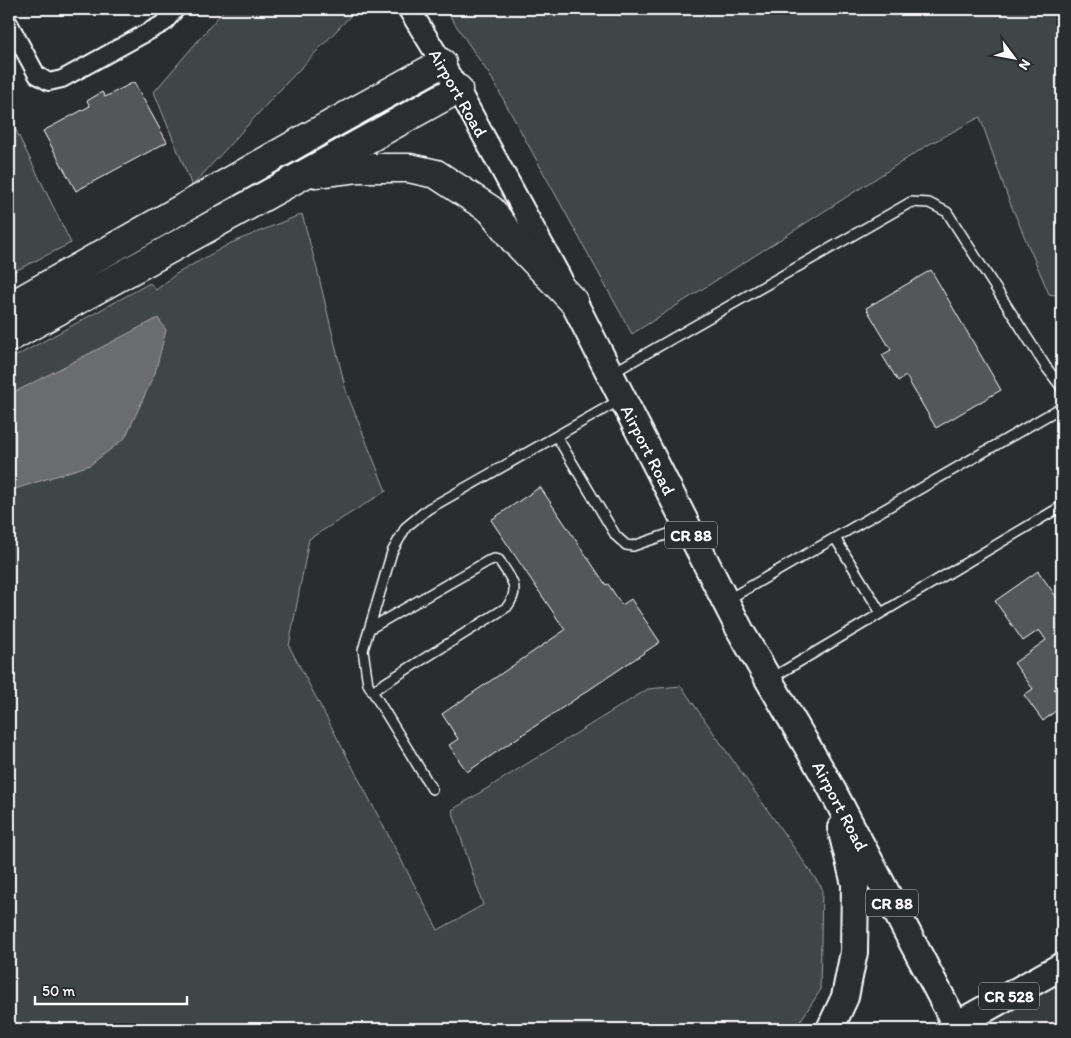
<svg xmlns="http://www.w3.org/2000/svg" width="1071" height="1038" font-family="Itim,sans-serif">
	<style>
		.built { fill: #373a3b }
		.green { fill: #414445; stroke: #a0a2a2 }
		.water { fill: #6a6c6d; stroke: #a6a7a7 }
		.building { fill: #555758; stroke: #fff }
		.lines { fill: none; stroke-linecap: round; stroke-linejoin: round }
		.service-casing { stroke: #fff; stroke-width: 12 }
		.minor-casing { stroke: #fff; stroke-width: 20 }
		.tertiary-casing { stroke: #fff; stroke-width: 25 }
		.primary-casing { stroke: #fff; stroke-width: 30 }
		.motorway-casing { stroke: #fff; stroke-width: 31 }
		.service { stroke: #2a2d2e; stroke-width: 9 }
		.minor { stroke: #2a2d2e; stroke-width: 16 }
		.tertiary { stroke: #2a2d2e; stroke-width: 21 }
		.primary { stroke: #2a2d2e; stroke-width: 26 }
		.motorway { stroke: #2a2d2e; stroke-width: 28 }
		.labels { text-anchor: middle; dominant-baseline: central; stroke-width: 4; stroke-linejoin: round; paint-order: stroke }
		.shield { fill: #2a2d2e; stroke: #bfc0c0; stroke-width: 1 }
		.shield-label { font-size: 16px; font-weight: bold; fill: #fff }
		.street-label { font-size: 18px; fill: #fff; stroke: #2a2d2e }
	</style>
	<rect width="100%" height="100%" fill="#2a2d2e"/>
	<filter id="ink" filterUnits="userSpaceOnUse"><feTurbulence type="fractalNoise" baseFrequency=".02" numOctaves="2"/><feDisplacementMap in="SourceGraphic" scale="10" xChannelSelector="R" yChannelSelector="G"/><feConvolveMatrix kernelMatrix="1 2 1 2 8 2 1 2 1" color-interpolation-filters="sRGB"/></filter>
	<g filter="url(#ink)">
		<path class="built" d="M1062 963V1029H949Z"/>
		<path class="green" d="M225 9H357L278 92 192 186 154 92Z
			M445 9H1062V296L1049 294 1008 198 980 117 928 145 632 334 491 77Z
			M9 116 71 243 9 274Z
			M302 214 317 269 346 391 386 491 309 539 289 646 438 930 483 905 452 810 648 689 681 686 822 888 820 991 795 1029H9V360L150 283 156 290 176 274 231 243Z"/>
		<path class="water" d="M158 318 166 330 155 373 125 438 90 465 9 491V395Z"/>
		<path class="building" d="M134 82 167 142 76 191 43 131 90 106 87 101 102 92 105 97Z
			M931 270 1001 390 936 428 906 376 898 381 882 355 891 350 866 308Z
			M540 487 606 585 608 584 622 605 631 599 660 642 467 772 449 745 458 739 442 714 565 630 491 520Z
			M1038 571 1060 602 1062 601V683L1054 689 1062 701V706L1043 721 1024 695 1033 689 1014 663 1046 640 1039 630 1023 641 995 601Z"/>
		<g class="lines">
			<g class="service-casing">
				<path id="service" d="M612 373 911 202 929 203 947 212 1046 367 1062 388
					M557 437 616 536 626 545 633 546 686 528
					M835 538 881 613
					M727 600 1062 407
					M369 629 488 561 494 559 499 560C510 578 522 587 507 607L372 691
					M770 679 1062 506
					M432 789 368 684 363 650 392 552 406 527 428 509 620 400"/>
			</g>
			<g class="minor-casing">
				<path id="minor" d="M9 23 37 75 49 82 62 79 164 23 176 9"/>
			</g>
			<g class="tertiary-casing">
				<path id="tertiary" d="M409 9 458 89 561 279"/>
			</g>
			<g class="primary-casing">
				<path id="primary" d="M573 301 741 632 828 782 956 1025
					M830 1029 845 997 854 952 855 884 841 828
					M949 1029 1062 966"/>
			</g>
			<g class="motorway-casing">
				<path id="motorway" d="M316 173 358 168H409L436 174 491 210 514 240 573 301
					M9 307 301 141 442 63
					M9 338 458 89"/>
			</g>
			<use href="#service" class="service"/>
			<use href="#minor" class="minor"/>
			<use href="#tertiary" class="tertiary"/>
			<use href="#primary" class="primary"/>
			<use href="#motorway" class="motorway"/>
		</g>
	</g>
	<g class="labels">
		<g class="shield">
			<rect x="665" y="521.5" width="52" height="27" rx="4"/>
			<rect x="866" y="889.5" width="52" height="27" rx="4"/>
			<rect x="979" y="982.5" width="60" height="27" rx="4"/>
		</g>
		<g class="shield-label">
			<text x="691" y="535">CR 88</text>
			<text x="892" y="903">CR 88</text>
			<text x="1009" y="996">CR 528</text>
		</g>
		<g class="street-label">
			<text transform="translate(458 93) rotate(60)">Airport Road</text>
			<text transform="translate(648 450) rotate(63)">Airport Road</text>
			<text transform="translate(840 806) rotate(62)">Airport Road</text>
		</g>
	</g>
	<rect width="1071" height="1038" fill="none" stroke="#2a2d2e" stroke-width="30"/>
	<rect x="15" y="15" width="1041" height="1008" fill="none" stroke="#fff" stroke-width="2" filter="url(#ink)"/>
	<g transform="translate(1014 58) rotate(122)" stroke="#2a2d2e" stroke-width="4" paint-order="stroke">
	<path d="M0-4L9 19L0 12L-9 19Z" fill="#ffffff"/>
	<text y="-8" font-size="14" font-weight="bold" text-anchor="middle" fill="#ffffff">N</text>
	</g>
	<path d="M35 996v8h152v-8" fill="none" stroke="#ffffff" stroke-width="2.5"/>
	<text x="42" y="996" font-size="15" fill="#ffffff" stroke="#2a2d2e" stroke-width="4" paint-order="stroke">50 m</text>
</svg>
